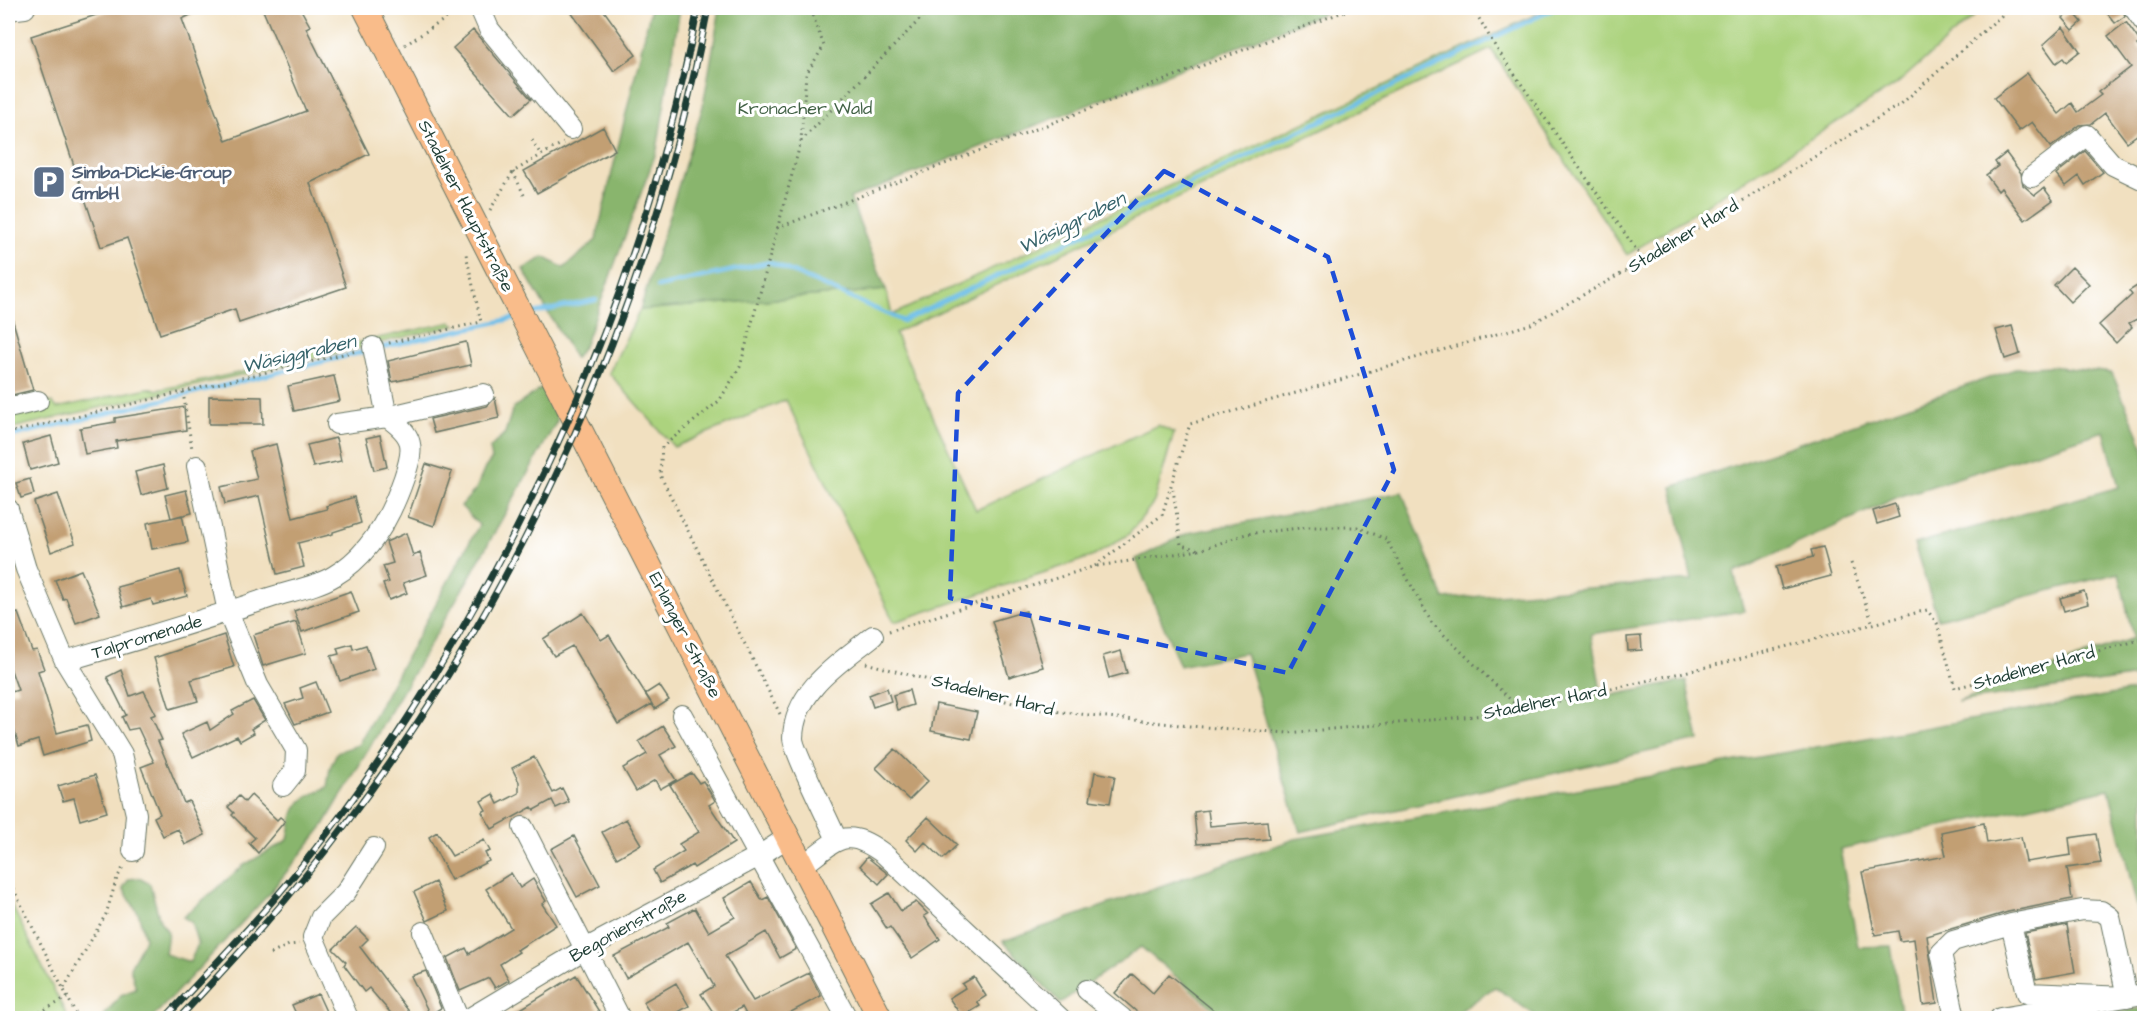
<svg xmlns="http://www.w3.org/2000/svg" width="2152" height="1026" font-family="'Architects Daughter',sans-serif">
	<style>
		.green { fill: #acd37e; stroke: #668859; stroke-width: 1.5 }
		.forest { fill: #89b56d; stroke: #547950; stroke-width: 1.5 }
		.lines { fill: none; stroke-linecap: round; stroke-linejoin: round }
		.stream { stroke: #6ebfea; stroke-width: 4.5 }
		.building { fill: #c29f73 }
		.minor-casing { stroke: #687665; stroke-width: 22 }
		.major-casing { stroke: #687665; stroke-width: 26 }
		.path { stroke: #687665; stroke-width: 3; stroke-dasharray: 1.5 4.5; stroke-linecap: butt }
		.minor { stroke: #fff; stroke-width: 20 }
		.major { stroke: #f9bc8a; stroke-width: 24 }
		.rail-casing { stroke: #1f3d34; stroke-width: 7 }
		.rail { stroke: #fff; stroke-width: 4.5; stroke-dasharray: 14; stroke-linecap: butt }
		.marked { fill: none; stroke: #1d4ed8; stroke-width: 4.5; stroke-dasharray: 12 8; stroke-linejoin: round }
		.labels { text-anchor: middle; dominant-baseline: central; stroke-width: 6; stroke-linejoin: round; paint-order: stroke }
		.park-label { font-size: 18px; fill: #426246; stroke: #fff }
		.service-label { font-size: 18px; font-weight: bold; fill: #4e5e75; stroke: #fff; text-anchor: start }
		.street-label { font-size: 18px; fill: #1f3d34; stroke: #fff }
		.water-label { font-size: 20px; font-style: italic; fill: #37646b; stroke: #fff }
	</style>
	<rect width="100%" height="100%" fill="#fff"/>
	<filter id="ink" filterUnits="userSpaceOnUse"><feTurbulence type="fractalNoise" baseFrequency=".0167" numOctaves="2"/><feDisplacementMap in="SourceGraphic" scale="12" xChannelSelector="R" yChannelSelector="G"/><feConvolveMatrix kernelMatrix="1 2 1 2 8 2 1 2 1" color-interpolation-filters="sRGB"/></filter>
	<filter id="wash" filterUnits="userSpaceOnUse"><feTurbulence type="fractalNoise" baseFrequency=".008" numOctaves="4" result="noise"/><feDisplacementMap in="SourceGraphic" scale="24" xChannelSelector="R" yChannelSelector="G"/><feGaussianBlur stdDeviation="1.35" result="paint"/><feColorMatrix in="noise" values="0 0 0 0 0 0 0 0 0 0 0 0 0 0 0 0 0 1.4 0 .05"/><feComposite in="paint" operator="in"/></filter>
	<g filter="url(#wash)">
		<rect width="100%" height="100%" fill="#f1e0c0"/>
		<path class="green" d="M1550 8H1983L1897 84 1627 255 1491 49 895 333 976 510 1158 425 1174 433 1154 502 1129 534 1094 556 894 622 786 400 674 447 609 373 640 310 886 290 892 315Z
			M452 322 456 325 8 429V411L52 402 57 408 148 388 156 390 193 383 268 366 305 354Z
			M8 898 66 1014V1018H8Z"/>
		<path class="forest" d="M651 8H680L657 150 585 344 575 359 523 269 544 257 564 268 596 240Z
			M720 8H1336L850 198 886 290 640 310 703 106Z
			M2049 366 2112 373 2144 448V675L1957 702 2133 638 2119 573 1938 619 1914 544 2119 487 2104 431 1898 497 1734 573 1744 611 1591 634 1602 697 1686 681 1699 740 1300 832 1245 653 1180 666 1136 559 1188 533 1402 492 1444 599 1692 580 1672 487 2018 368Z
			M542 388 555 407 557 421 469 578 324 825 269 894 152 1018H102L121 995 136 989 130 967 145 939 139 915 123 888 129 879 139 878 150 884 160 921 168 932 165 954 190 962 198 944 191 922 183 917 244 865 288 840C294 804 293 803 327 787L330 768 337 752 358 745 479 525 461 506 476 489 485 468 492 459 490 448 505 433 513 408Z
			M2144 689V936L2109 789 1840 849 1858 947 1891 946 1902 1018H1877L1875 1014 1851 1018H1539L1495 987 1450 1018H1225L1141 947 1060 1003 1003 941 1295 839Z
			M2144 1008V1018H2074Z"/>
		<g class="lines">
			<path class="stream" d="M1493 38 1556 8
				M658 287 770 262 903 321 1489 40
				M529 314 596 300
				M379 348 515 318
				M8 437 368 351"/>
		</g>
		<g id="blocks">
			<path class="building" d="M118 8H205L182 19 226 141 306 111 262 8H300L310 26 306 28 369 154 310 183 346 287 239 323 235 309 160 334 127 238 101 247 31 36Z
				M568 8H602L636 55 614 71Z
				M2103 8H2122L2125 16 2115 23Z
				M2072 10 2082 22 2073 30 2063 18Z
				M2126 22 2141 43 2137 45 2145 55V129L2127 142 2105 113 2091 124 2080 125 2051 147 2032 122 2019 131 1994 98 2027 73 2059 114 2072 103 2078 112 2101 95 2098 92 2131 67 2108 36Z
				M2063 27 2080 51 2066 62 2063 58 2056 63 2043 45Z
				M473 30 531 99 513 115 453 48Z
				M603 127 615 150 537 193 524 171Z
				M2085 151 2103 172 2085 185 2079 176 2066 186 2056 174Z
				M2006 153 2021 173 2023 185 2035 195 2044 188 2053 200 2025 220 2001 188 1998 191 1986 175 1998 166 1995 162Z
				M2072 267 2089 284 2070 302 2054 285Z
				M2145 281V315L2129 323 2132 327 2116 343 2099 325 2132 295 2129 291Z
				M8 318H12L33 390 8 396Z
				M2012 326 2020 354 2005 359 1996 330Z
				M466 342 471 365 392 382 388 361Z
				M334 376 340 401 294 411 288 386Z
				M209 396 262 397 263 424H209Z
				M495 398 499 418 434 433 430 419 487 406Z
				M184 407 186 430 116 441 117 448 85 454 80 428 115 422V418Z
				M380 435 387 467 374 470 366 438Z
				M51 436 58 462 30 470 23 444Z
				M336 438 341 461 313 467 307 445Z
				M276 444 293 518 327 509 326 506 354 497 361 523 333 532V534L298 543 304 567 277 574 259 496 225 504 221 487 257 479 250 451Z
				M426 464 452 472 434 526 408 517Z
				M163 465 168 488 141 495 135 472Z
				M30 479 34 494 21 498 16 483Z
				M186 490 192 513 171 518 182 515 188 542 152 549 147 523 171 518 165 495Z
				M58 494 75 543 51 552 34 502Z
				M1895 504 1899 517 1877 524 1873 511Z
				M406 533 413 556 420 553 427 575 403 583 407 593 389 600 383 584 389 582 383 566 393 563 386 542Z
				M1823 547 1831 576 1782 589 1776 567 1813 557 1811 550Z
				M81 570 100 614 76 623 66 598 63 599 55 580Z
				M180 570 187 596 153 605 151 599 123 607 117 587Z
				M351 591 359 612 302 632 294 611Z
				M2084 591 2088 604 2064 611 2060 598Z
				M1026 611 1043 667 1009 677 992 621Z
				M18 613 32 651 37 650 44 669 38 671 57 733 87 725 91 741 43 756 38 740 19 746 8 709V693L18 690 8 662V616Z
				M583 613 601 640 609 635 652 704 618 724 572 646 554 656 543 639Z
				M296 622 306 653 263 666 253 635Z
				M224 635 234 667 191 680 198 701 170 709 154 658Z
				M1641 636 1642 650 1628 651 1627 637Z
				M352 644 353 649 366 645 374 669 340 681 331 656 339 654 337 648Z
				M1121 651 1127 673 1109 678 1103 656Z
				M121 670 130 696 144 691 156 714 151 716 162 740 158 741 184 803 189 801 205 835 185 845 178 829 163 836 154 817 160 814 141 767 154 762 138 728 128 730 122 717 126 715 107 677Z
				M316 682 328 712 295 724 285 704 303 698 300 688Z
				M659 685 669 700 655 709 645 694Z
				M887 688 891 701 873 707 869 695Z
				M909 690 913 705 897 710 893 695Z
				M253 700 265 720 251 729 254 733 240 741 237 736 193 757 181 734 207 722 210 730 234 714 232 711Z
				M936 704 977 712 971 739 931 731Z
				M663 726 676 746 660 755 676 780 660 789 655 780 636 791 623 768 647 754 639 741Z
				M895 749 928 781 909 800 876 768Z
				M534 757 553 793 562 788 569 802 556 808 552 800 534 810 532 807 492 829 482 812 486 810 481 801 493 794 498 804 519 793V782L512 768Z
				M1095 772 1115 776 1110 803 1090 800Z
				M692 773 699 783 703 781 713 797 715 801 709 805 734 843 694 868 692 865 660 883 653 870 684 851 679 844 699 832 670 785Z
				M95 775 107 812 80 820 74 798 63 801 58 786Z
				M251 795 277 820 280 817 285 821 258 853 249 843 255 838 232 815 234 813 228 807 239 796 245 802Z
				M1208 810 1210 826 1267 821 1269 839 1197 844 1194 812Z
				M928 817 957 845 943 859 925 842 917 851 906 840Z
				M626 819 641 844 617 858 602 832Z
				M1984 823 1987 843 2021 837 2026 862 2071 855 2069 838 2096 834 2101 863 2067 868 2072 899 2008 912 1927 936 1937 1003 1923 1005 1914 939 1900 941 1898 931 1875 935 1862 872 1946 856 1941 832Z
				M437 832 452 856 484 840 490 851 485 853 489 861 451 880 429 837Z
				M574 836 600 885 577 897 551 849Z
				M867 857 888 874 879 884 860 866Z
				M511 873 520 888 533 879 546 901 542 904 556 925 517 950 519 952 500 964 509 980 495 988 489 978 460 991 447 958 466 948 469 954 511 928 486 889Z
				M435 882 448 911 427 921 414 892Z
				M751 882 762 900 768 897 796 949 780 958 766 932 725 956 753 1001 809 973 821 996 780 1018H748L742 1007 723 1018H717L701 994 714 986 688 942 626 978 614 956 669 927 667 923 695 908 709 932 735 917 724 898Z
				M889 893 901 911 916 902 928 914 924 916 940 939 912 958 890 927 887 929 871 904Z
				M2067 925 2075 972 2036 979 2025 933Z
				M356 927 368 939 360 947 414 1018H395L369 988 364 992 344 965 346 962 333 949Z
				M426 971 441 1008 430 1015 411 976Z
				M1132 974 1153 993 1169 974 1223 1018H1144L1115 993Z
				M576 975 600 1013 592 1018H506Z
				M974 977 986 996 977 1002 980 1006 962 1017 949 998 965 988 962 984Z
				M676 983 689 1006 668 1018H653L643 1002Z
				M318 994 329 1018H298L292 1005Z"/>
		</g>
	</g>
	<g filter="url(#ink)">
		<use href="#blocks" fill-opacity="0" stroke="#687665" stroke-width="1.5"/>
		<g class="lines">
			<g class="minor-casing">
				<path id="minor" d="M480 8 489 29 571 129
					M2134 8 2144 22
					M8 10 25 8
					M2032 177 2087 135 2113 165 2144 180
					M373 347 387 417 484 394
					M8 408 38 401
					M197 466 228 612 258 685 296 750 295 771 283 786
					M8 509 26 569 65 661 122 754 136 814 133 851
					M65 661C133 641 202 621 269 598 290 591 316 587 334 576 370 555 391 516 404 478 415 446 414 436 387 417L337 424
					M682 715 847 1018
					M523 827 620 1018
					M837 840C830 823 793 750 793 738 794 690 841 662 873 636
					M802 866C837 840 845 825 884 854L1060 1018
					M2011 924 2027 993 2127 997
					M423 932 458 1018
					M1087 990 1122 1018
					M348 1018 313 937 321 917 346 892 374 848
					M470 1018 585 949 759 856 788 837
					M1958 1018H1955L1941 953 1953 941 2011 924 2082 910 2101 911 2110 917 2127 997
					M2000 1018 2144 994"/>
			</g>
			<g class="major-casing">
				<path id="major" d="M365 8 880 1018"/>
			</g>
			<path class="path" d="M1473 8 1495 46 1644 261
				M405 45 462 8
				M532 140 541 155 563 143
				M801 141 931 8
				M513 172 526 199
				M490 210 513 172 541 155
				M777 228 1353 8
				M389 343 481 322 466 254
				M183 392 192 449
				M8 433 356 351
				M1173 489 1181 545 1199 550
				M1851 563 1873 624
				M1097 566 1200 550 1246 534 1309 527H1357L1386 539 1432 623 1520 709
				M889 631 1095 566 1162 515 1190 424 1531 324 1644 261 1901 104 2010 8
				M866 663 1035 709 1189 726 1288 733 1507 713 1719 664 1927 610 1937 623 1955 688 2144 639
				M780 714 660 475 662 447 719 401 740 367 801 141 806 74 824 46 810 8
				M8 878 78 1018
				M271 954 289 945 299 944
				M64 988 106 914 117 878 124 866
				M29 1018 67 998"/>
			<use href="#minor" class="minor"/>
			<use href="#major" class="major"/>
			<g class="rail-casing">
				<path id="rail" d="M165 1018C202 978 240 939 275 898 343 819 402 731 455 641 572 440 653 236 698 8
					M179 1018C236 957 292 896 342 829 525 589 651 304 708 8"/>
			</g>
			<use href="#rail" class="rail"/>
		</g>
	</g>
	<path class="marked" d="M1164 171 1328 257 1394 470 1288 673 950 598 958 393Z"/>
	<defs>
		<g id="parking-square" transform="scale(1.725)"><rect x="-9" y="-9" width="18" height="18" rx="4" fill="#5c6f8a" stroke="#fff"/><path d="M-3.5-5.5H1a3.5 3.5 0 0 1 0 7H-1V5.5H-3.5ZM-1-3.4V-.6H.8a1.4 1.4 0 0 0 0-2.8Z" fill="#fff"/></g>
	</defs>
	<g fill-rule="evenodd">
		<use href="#parking-square" x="49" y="182"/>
	</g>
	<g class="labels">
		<g class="park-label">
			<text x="805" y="108">Kronacher Wald</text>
		</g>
		<g class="service-label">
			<text x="72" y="172">Simba-Dickie-Group<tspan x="72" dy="21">GmbH</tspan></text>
		</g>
		<g class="street-label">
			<text transform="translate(466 206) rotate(63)">Stadelner Hauptstraße</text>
			<text transform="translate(1683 236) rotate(-31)">Stadelner Hard</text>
			<text transform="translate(685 635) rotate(63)">Erlanger Straße</text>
			<text transform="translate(147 637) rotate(-17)">Talpromenade</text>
			<text transform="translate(2034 668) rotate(-15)">Stadelner Hard</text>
			<text transform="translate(993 695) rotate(14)">Stadelner Hard</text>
			<text transform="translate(1545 702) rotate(-11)">Stadelner Hard</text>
			<text transform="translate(628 926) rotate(-29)">Begonienstraße</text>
		</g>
		<g class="water-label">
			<text transform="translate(1072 223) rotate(-26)">Wäsiggraben</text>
			<text transform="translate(299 354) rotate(-13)">Wäsiggraben</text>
		</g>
	</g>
	<rect width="2152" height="1026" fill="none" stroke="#fff" stroke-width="30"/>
</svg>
